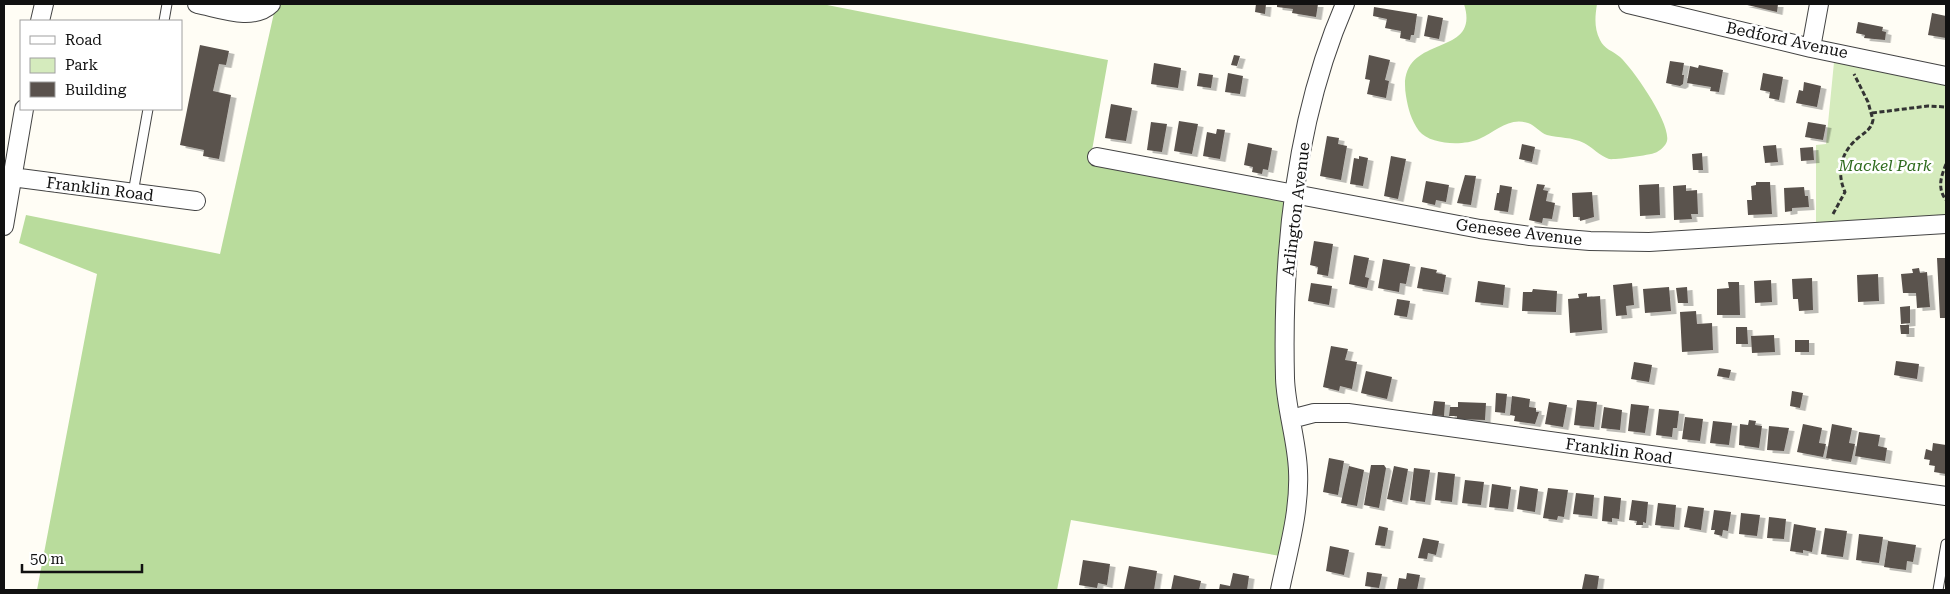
<svg xmlns="http://www.w3.org/2000/svg" width="1950" height="594" font-family="'Roboto Serif',serif">
	<style>
		.green { fill: #d5ebbd }
		.forest { fill: #b9dc9c }
		.building { fill: #5a524d; filter: url(#shadow) }
		.lines { fill: none; stroke-linecap: round; stroke-linejoin: round }
		.service-casing { stroke: #444; stroke-width: 11 }
		.minor-casing { stroke: #444; stroke-width: 20 }
		.path { stroke: #333; stroke-width: 3; stroke-dasharray: 5 2.5; stroke-linecap: butt }
		.service { stroke: #fff; stroke-width: 9 }
		.minor { stroke: #fff; stroke-width: 18 }
		.labels { text-anchor: middle; dominant-baseline: central; stroke-width: 5; stroke-linejoin: round; paint-order: stroke }
		.street-label { font-size: 16px; fill: #111; stroke: #fff }
		.park-label { font-size: 16px; font-style: italic; fill: #2f6b1f; stroke: #fff }
	</style>
	<defs>
		<filter id="shadow"><feDropShadow dx="5.5" dy="3" stdDeviation="0" flood-color="#0004"/></filter>
	</defs>
	<rect width="100%" height="100%" fill="#fffdf5"/>
	<path class="green" d="M1835 52 1946 76V224L1816 232V145L1826 144Z"/>
	<path class="forest" d="M276 4H822L1108 60 1091 156 1295 195 1285 318 1298 470 1286 557 1071 520 1057 590H37L97 274 19 243 26 215 220 254Z
		M1464 4H1597C1595 17 1594 28 1600 40 1604 49 1613 51 1620 57 1633 69 1671 123 1667 141 1666 145 1661 150 1657 152 1653 155 1614 160 1609 159 1600 156 1592 147 1584 143 1572 137 1559 138 1547 135 1540 133 1535 125 1528 123 1508 117 1496 132 1479 139 1463 146 1431 145 1419 131 1411 120 1408 108 1406 96 1395 30 1482 61 1464 4Z"/>
	<path class="building" d="M1256 4H1266L1265 14 1255 12Z
		M1277 4H1318L1316 17 1292 13 1293 9 1277 7Z
		M1743 4H1778L1777 12Z
		M1374 7 1417 14 1414 35H1411L1410 40 1400 38 1401 31 1385 28 1387 19 1373 16Z
		M1932 13 1946 16V38L1928 35Z
		M1428 15 1443 18 1439 39 1424 36Z
		M1858 22 1883 27 1882 31 1886 32 1885 40 1864 38 1865 35 1856 33Z
		M200 45 229 51 226 65 219 64 213 91 231 95 219 159 203 156 204 150 180 145Z
		M1234 55 1240 56 1237 66 1231 65Z
		M1369 55 1390 60 1385 80 1389 81 1386 98 1367 94 1370 80 1365 79Z
		M1670 61 1684 63 1682 75H1684L1683 84 1680 86 1666 83Z
		M1154 63 1181 68 1178 88 1151 84Z
		M1699 65 1723 70 1719 92 1710 91 1711 87 1687 83 1690 66 1698 68Z
		M1199 73 1213 75 1211 88 1197 86Z
		M1228 73 1243 76 1240 94 1225 92Z
		M1763 73 1783 77 1779 100 1769 98 1770 92 1760 90Z
		M1804 82 1821 86 1817 107 1796 103 1799 90 1803 91Z
		M1111 104 1132 108 1126 141 1105 138Z
		M1179 121 1198 124 1192 154 1174 151Z
		M1151 122 1167 124 1162 152 1147 150Z
		M1808 122 1826 125 1823 140 1805 137Z
		M1217 129 1225 130 1220 159 1203 156 1207 132 1216 134Z
		M1327 136 1339 138 1338 144 1347 146 1341 180 1320 176Z
		M1248 143 1272 148 1268 170 1263 169 1262 174 1252 172 1253 167 1244 165Z
		M1522 144 1535 147 1532 162 1519 159Z
		M1776 145 1778 162 1765 163 1763 146Z
		M1813 147 1814 160 1801 161 1800 148Z
		M1702 153 1703 170H1693L1692 154Z
		M1359 156 1368 158 1363 186 1350 184 1354 158 1359 159Z
		M1391 156 1406 159 1398 199 1384 196Z
		M1465 175 1476 176 1471 205 1457 203Z
		M1426 181 1449 185 1446 202 1436 200 1435 205 1422 202Z
		M1756 182H1770L1772 214 1748 215 1747 200H1752L1751 186 1756 185Z
		M1537 184 1545 185 1543 190 1548 191 1546 201 1555 203 1552 219 1543 218 1542 223 1529 220Z
		M1659 184 1660 215 1640 216 1639 185Z
		M1500 185 1512 187 1508 212 1494 210 1497 193H1499Z
		M1686 185V191L1697 190 1698 214H1691L1692 219 1674 220 1673 186Z
		M1804 187 1805 196H1808L1809 207 1792 208V211L1785 212 1784 188Z
		M1592 192 1594 217 1580 221V217H1573L1572 193Z
		M1314 241 1333 244 1328 276 1317 274 1318 267 1310 265Z
		M1354 255 1369 258 1365 277 1369 278 1367 288 1349 284Z
		M1937 258H1946V318H1940Z
		M1383 259 1410 264 1406 284 1400 283 1399 292 1378 288Z
		M1421 267 1437 270 1436 273 1446 275 1443 292 1417 288Z
		M1919 268 1920 273 1927 272 1930 307 1917 308 1916 293H1903L1901 274 1913 273 1912 269Z
		M1878 274 1879 301 1858 302 1857 275Z
		M1812 278 1813 310 1799 311 1798 299H1793L1792 279Z
		M1771 280 1772 302 1755 303 1754 281Z
		M1478 281 1505 285 1503 305 1475 302Z
		M1728 282H1739L1740 315H1717V289L1729 288Z
		M1311 283 1332 286 1329 305 1308 301Z
		M1632 283 1634 305 1626 306 1627 315 1616 316 1613 285Z
		M1669 287 1671 311 1645 313 1643 289Z
		M1687 287 1688 303H1678L1676 288Z
		M1533 289 1557 291 1556 312 1522 311 1523 292H1532Z
		M1587 293V297L1600 296 1602 330 1570 333 1568 299 1579 298 1578 294Z
		M1397 299 1410 301 1407 317 1394 315Z
		M1910 306V323L1901 324 1900 307Z
		M1696 311 1697 324 1712 323 1713 350 1682 352 1680 312Z
		M1900 325H1909V334H1901Z
		M1736 327H1747L1748 344H1736Z
		M1774 335 1775 352 1752 353 1751 336Z
		M1795 340H1809V352H1795Z
		M1331 346 1348 349 1345 360 1357 362 1352 389 1340 386 1339 391 1323 387Z
		M1896 361 1919 364 1917 379 1894 375Z
		M1634 362 1652 365 1649 382 1631 379Z
		M1719 368 1731 370 1729 378 1717 376Z
		M1366 371 1392 377 1387 399 1361 393Z
		M1792 391 1803 393 1800 408 1790 406Z
		M1496 393 1507 394 1505 413 1495 412Z
		M1512 396 1530 399 1529 407 1536 408V412H1539L1535 424 1514 421 1515 416 1510 415Z
		M1577 400 1597 402 1594 427 1574 425Z
		M1434 401 1445 402 1444 416 1432 415Z
		M1458 402 1486 403 1485 420 1457 419V416H1449L1450 407H1458Z
		M1549 402 1567 405 1563 427 1545 424Z
		M1631 404 1649 406 1645 433 1628 431Z
		M1604 407 1622 410 1620 430 1601 428Z
		M1659 409 1679 411 1677 428H1673L1672 437 1656 435Z
		M1685 417 1703 419 1700 441 1682 439Z
		M1749 420 1756 421 1755 425 1762 426 1759 448 1739 445 1740 424 1748 425Z
		M1713 421 1732 423 1729 445 1710 443Z
		M1803 424 1822 428 1819 443 1826 444 1823 457 1797 452Z
		M1832 424 1852 428 1849 443 1855 444 1851 462 1826 458Z
		M1769 426 1789 428 1784 451 1767 450Z
		M1859 432 1880 435 1878 446 1887 448 1885 461 1855 456Z
		M1933 443 1946 445V474L1934 472 1935 466 1929 465 1930 460 1924 459 1926 449 1932 451Z
		M1329 458 1344 461 1338 495 1323 492Z
		M1371 465H1384L1386 468 1379 508 1364 505Z
		M1349 466 1364 470 1357 506 1341 503Z
		M1394 466 1408 469 1402 502 1387 499Z
		M1414 468 1430 470 1425 502 1410 500Z
		M1438 472 1455 474 1452 502 1435 500Z
		M1465 480 1484 482 1481 505 1462 503Z
		M1492 484 1511 487 1508 509 1489 507Z
		M1520 486 1538 489 1535 512 1517 509Z
		M1548 488 1568 490 1564 517 1558 516 1557 520 1543 518Z
		M1576 493 1594 495 1592 516 1573 514Z
		M1604 496 1621 498 1619 519 1612 518V522L1602 521Z
		M1632 500 1648 502 1646 523 1643 522V525H1636L1637 521 1629 520Z
		M1658 503 1676 505 1674 527 1655 525Z
		M1688 506 1704 508 1701 530 1684 527Z
		M1714 510 1731 512 1728 531 1723 530 1722 536 1714 534 1715 530H1711Z
		M1741 513 1760 515 1757 536 1739 534Z
		M1769 517 1786 519 1784 539 1767 538Z
		M1794 524 1816 528 1812 552 1803 550V553L1790 551Z
		M1379 526 1388 528 1385 546 1375 545Z
		M1825 528 1847 531 1843 557 1821 554Z
		M1859 534 1883 537 1879 563 1856 560Z
		M1423 538 1439 541 1436 555 1428 553 1427 559 1418 558Z
		M1888 541 1916 545 1913 562 1907 561 1906 570 1884 567Z
		M1330 546 1349 550 1344 575 1326 571Z
		M1083 560 1110 564 1107 585 1098 583 1097 588 1079 585Z
		M1129 566 1157 571 1154 590H1124Z
		M1367 572 1382 574 1379 588 1365 586Z
		M1233 573 1249 576 1247 590H1219L1220 584 1230 586Z
		M1407 573 1420 575 1417 590 1397 589 1399 578 1406 579Z
		M1585 574 1599 576 1597 590 1582 589Z
		M1174 575 1201 581 1199 590H1171Z"/>
	<g class="lines">
		<g class="service-casing">
			<path id="service" d="M164 21 167 4
				M133 193 148 109
				M1938 590 1946 544"/>
		</g>
		<g class="minor-casing">
			<path id="minor" d="M197 4C219 8 253 22 271 4
				M1628 4 1811 48 1946 76
				M40 21 44 4
				M1811 48 1819 4
				M1097 157 1480 229 1530 236 1590 241 1649 242 1946 224
				M4 176 196 201
				M4 226 24 109
				M1291 419 1314 413H1348L1946 496
				M1280 590C1288 551 1300 511 1298 471 1297 440 1286 409 1285 378 1282 253 1295 119 1345 4"/>
		</g>
		<path class="path" d="M1872 113 1928 106 1946 107
			M1946 164C1941 177 1937 188 1946 200
			M1833 214 1845 192C1836 172 1841 152 1858 138 1865 132 1871 130 1873 120L1868 102 1854 74"/>
		<use href="#service" class="service"/>
		<use href="#minor" class="minor"/>
	</g>
	<g class="labels">
		<g class="street-label">
			<text transform="translate(1787 40) rotate(12)">Bedford Avenue</text>
			<text transform="translate(100 189) rotate(7)">Franklin Road</text>
			<text transform="translate(1296 209) rotate(-83)">Arlington Avenue</text>
			<text transform="translate(1519 232) rotate(7)">Genesee Avenue</text>
			<text transform="translate(1619 451) rotate(8)">Franklin Road</text>
		</g>
		<g class="park-label">
			<text x="1885" y="165">Mackel Park</text>
		</g>
	</g>
	<rect width="1950" height="594" fill="none" stroke="#111111" stroke-width="10"/>
	<rect x="20" y="20" width="162" height="90" fill="#ffffff" stroke="#a0a0a0"/>
	<rect x="30" y="36" width="25" height="8" fill="#ffffff" stroke="#a0a0a0"/>
	<text x="65" y="45" font-size="15" fill="#111111">Road</text>
	<rect x="30" y="58" width="25" height="15" fill="#d5ebbd" stroke="#a0a0a0"/>
	<text x="65" y="70" font-size="15" fill="#111111">Park</text>
	<rect x="30" y="82" width="25" height="15" fill="#5a524d" stroke="#a0a0a0"/>
	<text x="65" y="95" font-size="15" fill="#111111">Building</text>
	<path d="M22 564v8h120v-8" fill="none" stroke="#111111" stroke-width="2.5"/>
	<text x="30" y="564" font-size="15" fill="#111111" stroke="#ffffff" stroke-width="4" paint-order="stroke">50 m</text>
</svg>
